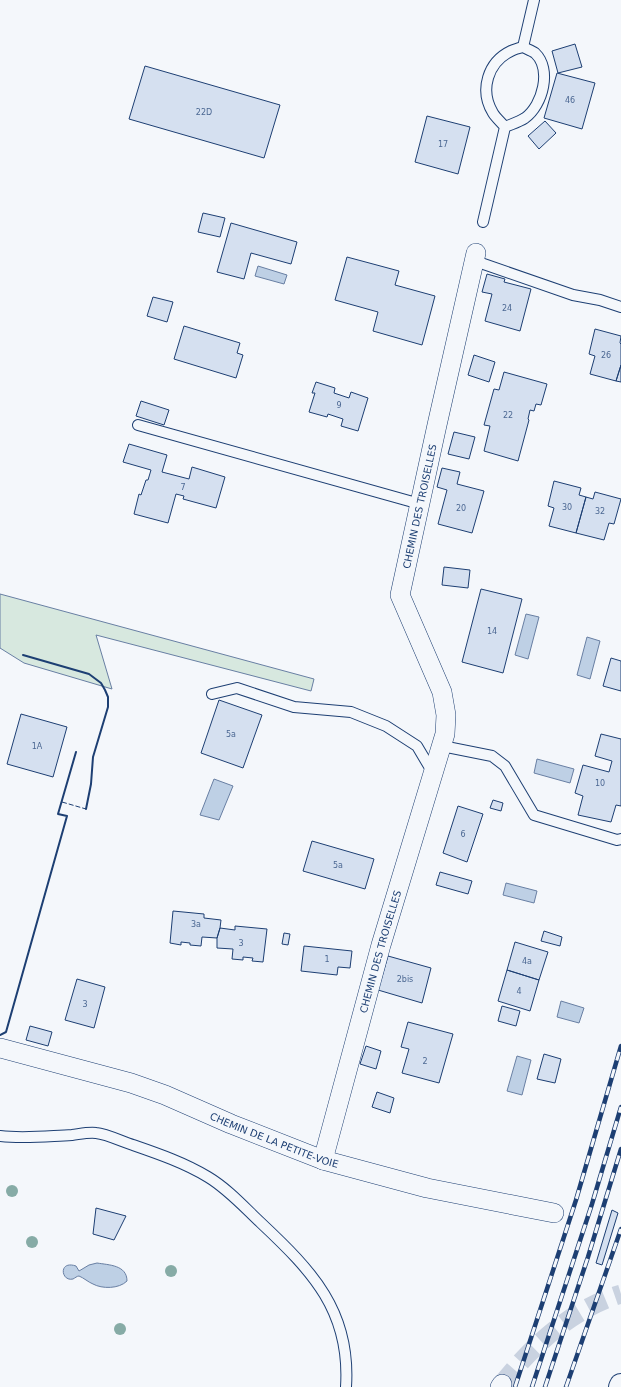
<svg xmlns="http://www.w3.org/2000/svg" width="621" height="1387" font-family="'DejaVu Sans',sans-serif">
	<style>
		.green { fill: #d7e8df; stroke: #687fa3 }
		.water { fill: #bed0e5; stroke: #687fa3 }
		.building { fill: #d5e0f0; stroke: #1d3f73 }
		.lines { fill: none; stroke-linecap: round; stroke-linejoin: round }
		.street-tunnel { stroke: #c9d2e0; stroke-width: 19; stroke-dasharray: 19 10; stroke-linecap: butt }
		.lane-casing { stroke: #1d3f73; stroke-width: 12 }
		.street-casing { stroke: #1d3f73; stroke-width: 20 }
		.primary-casing { stroke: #1d3f73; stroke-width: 24 }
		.lane { stroke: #f4f7fb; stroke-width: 10 }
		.street { stroke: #f4f7fb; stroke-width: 19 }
		.primary { stroke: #f4f7fb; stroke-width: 22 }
		.rail-casing { stroke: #1d3f73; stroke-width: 4.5 }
		.rail { stroke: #f4f7fb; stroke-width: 3; stroke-dasharray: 9; stroke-linecap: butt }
		.fence { stroke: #1d3f73; stroke-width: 1; stroke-dasharray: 5 2; stroke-linecap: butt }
		.wall { stroke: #1d3f73; stroke-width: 2 }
		.tree { fill: #86aba6 }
		.labels { text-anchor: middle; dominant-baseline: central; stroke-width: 3; stroke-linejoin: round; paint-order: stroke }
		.number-label { font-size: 8px; fill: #4b6792 }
		.street-label { font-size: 10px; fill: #1d3f73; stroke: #f4f7fb }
	</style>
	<rect width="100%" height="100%" fill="#f4f7fb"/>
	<path class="green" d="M0 594 314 679 311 691 96 635 112 689 24 663 0 648Z"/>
	<path class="water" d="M258 266 287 275 284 284 255 276Z
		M526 614 539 617 528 659 515 655Z
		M587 637 600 641 590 679 577 675Z
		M537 759 574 769 570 783 534 773Z
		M214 779 233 786 219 820 200 815Z
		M506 883 537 891 534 903 503 895Z
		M561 1001 584 1008 579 1023 557 1017Z
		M517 1056 531 1060 522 1095 507 1091Z
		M97 1263C109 1265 127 1265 127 1281 119 1289 102 1289 93 1284 88 1282 84 1278 79 1276 77 1276 75 1278 73 1279 61 1282 58 1260 76 1266L79 1271 89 1265Z"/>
	<path class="building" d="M575 44 582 67 558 73 552 51Z
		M145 66 280 105 264 158 129 119Z
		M557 73 595 83 582 129 544 118Z
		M427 116 470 127 458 174 415 162Z
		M545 121 556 133 539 149 528 136Z
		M203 213 225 218 220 237 198 232Z
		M231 223 297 242 291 264 251 253 244 279 217 272Z
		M347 257 399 271 395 285 435 296 422 345 373 331 378 312 335 300Z
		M487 274 505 279 504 282 531 289 520 331 485 321 492 294 482 292Z
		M153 297 173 302 167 322 147 316Z
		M184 326 240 343 237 353 243 355 236 378 174 359Z
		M595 329 621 336 620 343 621 344V365L616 381 590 374 595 356 589 354Z
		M474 355 495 362 489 382 468 375Z
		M621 365V382L616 381Z
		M504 372 547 384 541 405 536 404 534 411 530 410 528 419 529 420 518 461 484 451 490 426 484 425 494 389 499 390Z
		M316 382 335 388 334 393 349 398 351 392 368 398 358 431 341 426 343 419 328 414 327 417 309 412 315 393H312Z
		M141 401 169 410 164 425 136 416Z
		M454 432 475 437 469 459 448 454Z
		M129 444 167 455 162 472 189 479 192 467 225 477 216 508 183 499 184 496 176 494 168 523 134 514 139 494 141 495 146 480H148L151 470 123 462Z
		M442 468 460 472 457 484 484 491 472 533 438 524 447 490 437 487Z
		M554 481 581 488 579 495 586 497 576 533 549 526 554 508 548 506Z
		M595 492 621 499 614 524 609 523 604 540 576 533 586 497 593 499Z
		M444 567 470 570 468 588 442 585Z
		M481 589 522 599 503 673 462 662Z
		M611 658 621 661V691L603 686Z
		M219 700 262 715 243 768 201 753Z
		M21 714 67 727 53 777 7 764Z
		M601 734 621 739V806L616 805 611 822 578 815 583 796 575 793 583 765 609 772 612 761 595 756Z
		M493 800 503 803 501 811 490 808Z
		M458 806 483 814 467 862 443 853Z
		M312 841 374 859 365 889 303 871Z
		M440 872 472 881 468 894 436 885Z
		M173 911 204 914V918L221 920 220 928 217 938 202 937 201 946 190 945V943L181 942V945L170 943Z
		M235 926 267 929 263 962 252 961 253 958 243 957V960L232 959 233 949 217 948V938L220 928 235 930Z
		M544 931 562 937 560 946 541 941Z
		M284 933 290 934 288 945 282 944Z
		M515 942 548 952 539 980 507 970Z
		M304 946 352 951 350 968 338 967 337 975 301 971Z
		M388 956 431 968 422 1003 378 990Z
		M507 970 539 980 530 1011 498 1001Z
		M77 979 105 987 94 1028 65 1020Z
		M502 1006 520 1011 516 1026 498 1021Z
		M408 1022 453 1034 439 1083 402 1073 409 1049 401 1047Z
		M30 1026 52 1032 48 1046 26 1040Z
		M366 1046 381 1051 376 1069 360 1064Z
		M544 1054 561 1059 555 1083 537 1079Z
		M377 1092 394 1098 390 1113 372 1107Z
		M96 1208 126 1216 114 1240 93 1234Z
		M612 1210 618 1213 602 1265 596 1263Z"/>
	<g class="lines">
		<path class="street-tunnel" d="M502 1384C533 1345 572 1309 621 1294"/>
		<g class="lane-casing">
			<path id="lane" d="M523 47 534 0
				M483 222 505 127C501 122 496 118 493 113 479 90 488 62 511 51 515 49 519 48 523 47 527 49 532 51 535 53 552 69 543 105 525 118 519 122 512 124 505 127
				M475 261 573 295 600 300 621 307
				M138 425 420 504
				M212 694 237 688 294 707 351 712 386 726 417 746 433 773
				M442 746 492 756 505 766 534 815 617 840 621 839
				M0 1136C24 1139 48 1136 72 1135 80 1134 89 1132 96 1133 107 1134 123 1142 133 1145 159 1154 185 1163 208 1177 228 1189 244 1207 261 1223 312 1271 351 1311 346 1387"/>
		</g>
		<g class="street-casing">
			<g id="street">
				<path id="s1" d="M0 1048 131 1083 165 1095 231 1124 323 1160 427 1188 554 1213"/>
				<path id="s2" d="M323 1160 381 945 445 734 446 715 442 692 400 595 437 425 476 253"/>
				<path d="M500 1387 502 1384"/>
			</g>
		</g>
		<g class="primary-casing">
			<path id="primary" d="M620 1387 621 1385"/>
		</g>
		<use href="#lane" class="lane"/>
		<use href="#street" class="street"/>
		<use href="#primary" class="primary"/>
		<g class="rail-casing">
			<path id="rail" d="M515 1387 576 1200 621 1046
				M532 1387 592 1204 621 1107
				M545 1387 588 1257 621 1149
				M566 1387 621 1229"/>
		</g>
		<use href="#rail" class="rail"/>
		<path class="fence" d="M62 802 86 809"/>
		<path class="wall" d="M23 655 89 674 101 683 105 690 108 697V707L93 757 91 784 86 809
			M0 1035 6 1032 67 816 58 814 76 752"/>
	</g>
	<g class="tree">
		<circle cx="12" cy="1191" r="6"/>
		<circle cx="32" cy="1242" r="6"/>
		<circle cx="171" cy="1271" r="6"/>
		<circle cx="120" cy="1329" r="6"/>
	</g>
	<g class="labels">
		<g class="number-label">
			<text x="570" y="100">46</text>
			<text x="204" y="112">22D</text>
			<text x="443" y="144">17</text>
			<text x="507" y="308">24</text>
			<text x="606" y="355">26</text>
			<text x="339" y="405">9</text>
			<text x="508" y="415">22</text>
			<text x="183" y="487">7</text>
			<text x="567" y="507">30</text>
			<text x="461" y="508">20</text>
			<text x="600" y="511">32</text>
			<text x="492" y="631">14</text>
			<text x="231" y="734">5a</text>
			<text x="37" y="746">1A</text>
			<text x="600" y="783">10</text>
			<text x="463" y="834">6</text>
			<text x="338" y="865">5a</text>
			<text x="196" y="924">3a</text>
			<text x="241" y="943">3</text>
			<text x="327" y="959">1</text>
			<text x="527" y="961">4a</text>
			<text x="405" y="979">2bis</text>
			<text x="519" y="991">4</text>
			<text x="85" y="1004">3</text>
			<text x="425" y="1061">2</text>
		</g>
		<g class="street-label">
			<text stroke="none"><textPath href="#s2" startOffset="682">CHEMIN DES TROISELLES</textPath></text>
			<text stroke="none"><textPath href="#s2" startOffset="216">CHEMIN DES TROISELLES</textPath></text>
			<text stroke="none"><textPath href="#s1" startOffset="290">CHEMIN DE LA PETITE-VOIE</textPath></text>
		</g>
	</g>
</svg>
